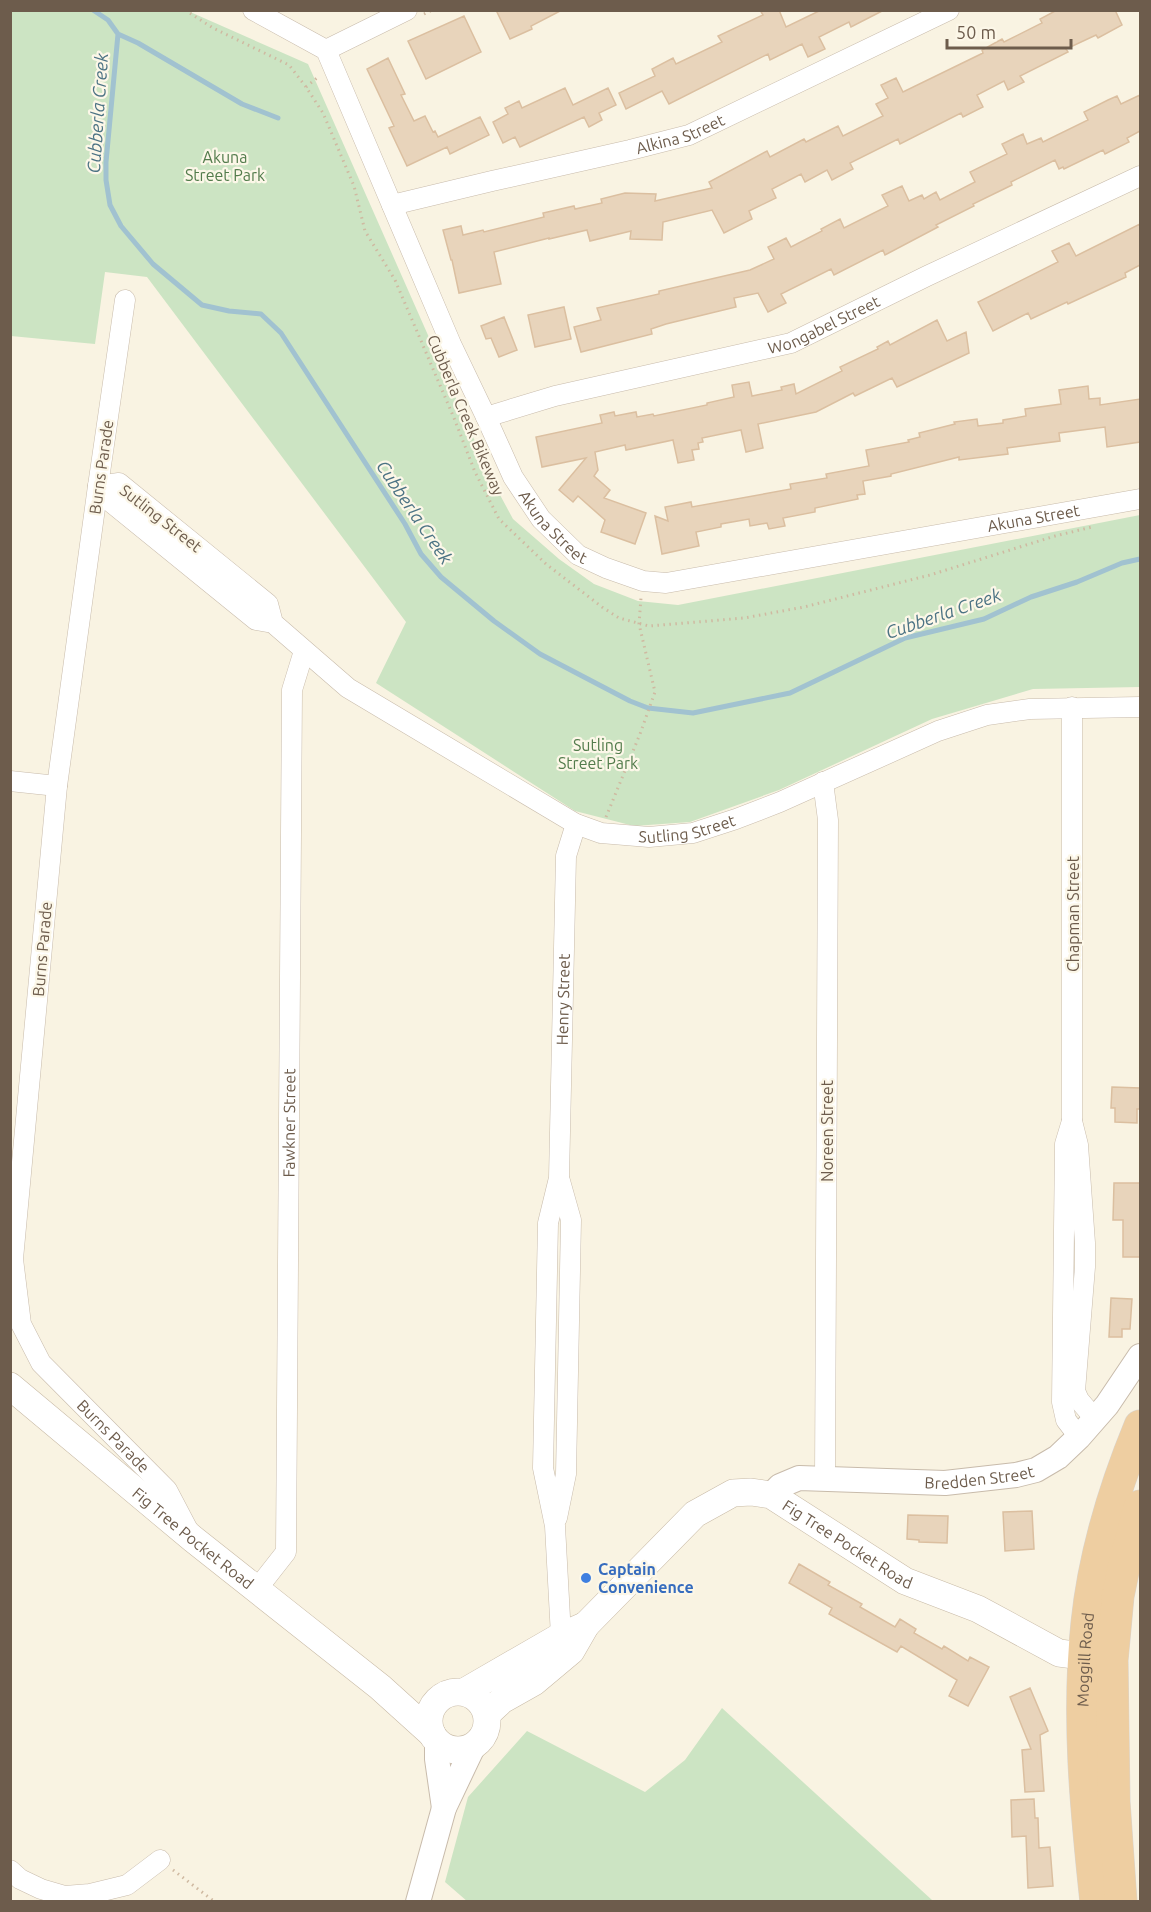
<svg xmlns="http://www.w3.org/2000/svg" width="1151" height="1912" font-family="Ubuntu,sans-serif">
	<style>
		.green { fill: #cce4c3 }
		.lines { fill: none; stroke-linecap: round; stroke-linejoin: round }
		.stream { stroke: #a1c2d0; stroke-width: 5 }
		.building { fill: #e8d4bb; stroke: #dbbfa0; stroke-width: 1.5 }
		.minor-casing { stroke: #c8bbab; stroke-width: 21 }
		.tertiary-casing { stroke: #c8bbab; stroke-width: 26 }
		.secondary-casing { stroke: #c8baa6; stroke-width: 28 }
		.trunk-casing { stroke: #d9d5d0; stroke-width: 33 }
		.path { stroke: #cfb9a1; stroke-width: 3; stroke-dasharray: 1.5 4.5; stroke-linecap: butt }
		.minor { stroke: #fff; stroke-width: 20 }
		.tertiary { stroke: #fff; stroke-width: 24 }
		.secondary { stroke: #fff; stroke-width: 27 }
		.trunk { stroke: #eecea1; stroke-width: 32 }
		.shop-dot { fill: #3f7fe0; stroke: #fcf7e8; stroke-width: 2 }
		.labels { text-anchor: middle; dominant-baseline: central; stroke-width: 4.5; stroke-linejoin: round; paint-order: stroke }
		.street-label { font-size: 16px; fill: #6d5c4c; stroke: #fcf7e8 }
		.park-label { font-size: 16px; fill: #537c4c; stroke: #fcf7e8 }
		.shop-label { font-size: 16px; font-weight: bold; fill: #366cbe; stroke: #fcf7e8; text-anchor: start }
		.water-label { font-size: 18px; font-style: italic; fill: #4c7384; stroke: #fcf7e8 }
	</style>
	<rect width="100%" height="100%" fill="#f9f3e2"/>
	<path class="green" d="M10 11H188L308 64 493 482 513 519 559 559 594 584 638 601 678 605 1140 515V687L1033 689 932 719 779 790 690 822 634 826 575 811 376 683 406 622 147 277 105 272 95 344 11 336Z
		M722 1708 932 1900 936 1901 468 1902 445 1882 468 1797 527 1731 645 1792 685 1760Z"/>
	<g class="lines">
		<path class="stream" d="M93 10 108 20 118 34 106 162V180L110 205 121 226 153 264 202 305 229 311 261 314 281 333 405 524 421 554 441 577 494 621 540 654 630 701 648 708 693 713 790 693 905 638 984 619 1031 597 1077 582 1122 563 1140 559
			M118 34 138 43 242 104 278 118"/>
	</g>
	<path class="building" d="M496 10H562L531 26 532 29 510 39Z
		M760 10H779L786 27 821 10H884L851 27 849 22 819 37 825 49 808 57 802 44 770 60 768 54 669 104 662 91 626 109 619 93 655 76 652 69 673 58 676 64 722 42 718 36 763 15Z
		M1057 10H1115L1122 25 1098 38 1096 35 1066 49 1068 52 1020 76 1024 82 1008 90 1004 81 977 95 983 107 963 117 961 113 900 144 898 139 850 163 853 169 832 180 827 170 805 182 801 174 772 189 776 198 749 211 752 219 724 233 712 210 663 222 662 240 630 239 631 231 590 241 587 230 549 239V238L494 252 501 284 459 293 452 260H451L443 230 461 226 463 235 483 230 484 232 544 217 543 213 574 206 575 209 602 203 601 199 625 193 656 194 655 201 712 188 709 182 767 151 770 157 804 139 806 142 838 126 843 136 883 116 876 104 888 98 881 85 896 78 903 92 983 53 982 50 1002 39 1004 42 1042 23 1040 19Z
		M464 16 481 52 426 79 408 41Z
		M388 58 405 94 401 95 414 121 425 116 433 132 435 131 438 137 480 117 489 135 450 154 447 147 407 166 389 128 394 126 367 69Z
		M565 88 573 105 608 88 616 105 599 113 602 120 589 127 584 117 520 147 515 137 503 143 493 122 508 114 505 108 519 101 522 108Z
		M1140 95V131L1127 138 1129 142 1105 154 1103 150 1064 169 1063 167 1059 169 1055 160 1011 182 1012 185 973 204 974 206 936 225 938 227 885 255 883 250 834 275 831 269 781 294 786 303 768 312 758 293 734 298 736 307 666 324 651 329 652 334 581 352 574 327 601 320 597 308 659 294V291L750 270 774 259 768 247 786 238 791 247 822 231 821 229 840 219 844 228 888 206 882 195 902 186 909 201 922 195 924 199 936 192 940 200 975 182 970 172 1007 154 1002 144 1023 134 1027 144 1041 138 1043 142 1088 120 1084 112 1108 100 1117 96 1121 104Z
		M1140 224V265L1125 273 1126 277 1068 304 1067 302 1031 319 1028 313 993 331 978 302 1058 262 1052 251 1069 243 1076 256Z
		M564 307 571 339 535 347 528 315Z
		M504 317 517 350 499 357 491 338 486 339 481 326Z
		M937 320 947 341 966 332 969 353 897 387 892 378 855 396 853 393 816 412 758 424 763 448 746 452 741 430 702 438 703 442 698 443 699 449 692 450 694 460 678 463 673 440 626 450 625 445 595 452 598 470 594 476 610 490 604 498 646 513 635 544 601 532 605 520 578 496 573 502 559 490 586 458 542 467 536 437 602 423 600 415 614 412 615 416 636 412 637 417 653 414 654 416 707 405V403L734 397 732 385 749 382 752 396 782 390 781 387 794 384 796 394 842 371 840 367 878 349 877 347 888 341 890 345Z
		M1088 386 1089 399 1100 398V405L1140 399V442L1107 447 1105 427 1059 433 1060 441 1007 448 1008 454 959 460V457L891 474V476L863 481 865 494 857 495 858 499 815 508V512L783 518 785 526 769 529 767 523 750 526 749 519 721 524V527L696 532 699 546 662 554 655 516 668 521 665 507 691 502 692 507 791 489 790 484 827 478 826 474 869 466 866 450 909 442 908 440 920 437 919 433 955 424 954 422 977 419 978 426 1003 423V420L1026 416 1025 409 1061 404 1059 390Z
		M1112 1087 1140 1088V1109H1137V1123L1115 1122V1108H1111Z
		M1114 1183H1140V1257H1123V1220H1113Z
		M1111 1298 1132 1299 1130 1329H1122V1337H1109Z
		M1032 1511 1034 1549 1005 1551 1003 1512Z
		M908 1515 948 1516 947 1543 919 1542V1540L907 1539Z
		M799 1564 830 1582 828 1585 862 1604 860 1607 895 1627 900 1619 916 1629 914 1633 942 1649 944 1646 968 1661 970 1657 989 1667 968 1706 949 1696 957 1680 901 1646 897 1652 829 1614 832 1608 789 1583Z
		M1030 1688 1048 1731 1040 1735 1044 1791 1025 1792 1022 1750 1031 1749 1010 1697Z
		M1034 1799 1035 1818H1038L1039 1848 1050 1847 1053 1886 1028 1888 1026 1836 1012 1837 1011 1800Z"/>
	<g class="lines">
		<g class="minor-casing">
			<g id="minor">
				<path id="s1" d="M253 10 326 50 451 344 486 417 513 477 541 519 578 555 606 568 643 581 666 583 1140 499"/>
				<path d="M326 50 407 10"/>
				<path id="s2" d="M392 205 492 181 630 150 689 135 949 10"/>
				<path id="s3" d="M125 300 98 486 57 786 13 1259 21 1324 41 1363 167 1490 188 1530"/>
				<path id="s4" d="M486 417 555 396 791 343 927 276 1140 176"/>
				<path id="s5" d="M273 623 268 604 119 483 98 486 107 499 256 620 273 623 348 688 576 824 601 833 649 837 693 833 736 819 780 802 938 731 987 715 1030 709 1140 707"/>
				<path d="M1072 707V1121L1078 1145 1085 1243V1267L1075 1391 1079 1400 1095 1419"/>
				<path d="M10 781 57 786"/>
				<path d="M823 782 828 820 825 1480"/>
				<path d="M1072 1121 1065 1144 1062 1402 1066 1420 1079 1437"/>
				<path d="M557 1518 566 1474 571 1220 560 1181"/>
				<path id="s6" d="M257 1589 286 1552 292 690 304 651"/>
				<path id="s7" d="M567 1646 561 1636 555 1526 543 1468 548 1223 559 1178 566 856 576 824"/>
				<path d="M10 1870 20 1879 41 1889 65 1896 90 1894 127 1885 160 1860"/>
			</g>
		</g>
		<g class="tertiary-casing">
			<g id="tertiary">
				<path id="s8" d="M771 1495 780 1486 799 1478 945 1483 1016 1475 1036 1470 1058 1457 1079 1437 1107 1405 1140 1356"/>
				<path d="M437 1742V1759L444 1808"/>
				<path d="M418 1902 444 1808 473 1747"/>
			</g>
		</g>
		<g class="secondary-casing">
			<g id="secondary">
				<path id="s9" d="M10 1386 193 1539 380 1687 432 1734"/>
				<circle cx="458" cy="1721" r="29"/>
				<path d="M464 1692 561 1636 586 1625"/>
				<path id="s10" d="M487 1714 502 1700 534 1682 571 1651 586 1625 695 1514 733 1493 751 1492 771 1495 905 1581 978 1609 1059 1653 1105 1659"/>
			</g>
		</g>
		<g class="trunk-casing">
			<g id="trunk">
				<path id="s11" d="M1096 1902C1086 1809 1077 1716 1087 1623 1094 1555 1114 1489 1140 1426"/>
				<path d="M1121 1902 1114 1802 1112 1660 1118 1596 1125 1562 1140 1506"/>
			</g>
		</g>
		<path class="path" d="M185 10 213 28 289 65 306 87 323 113 354 186 365 231 395 280 454 418 475 472 499 519 546 564 602 607 619 618 649 626 744 618 804 607 930 575 1055 536 1092 527
			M424 14 432 10
			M306 87 318 77
			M606 817 640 734 655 692 639 624 641 598
			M173 1870 215 1902"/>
		<use href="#minor" class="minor"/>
		<use href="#tertiary" class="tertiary"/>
		<use href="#secondary" class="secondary"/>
		<use href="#trunk" class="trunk"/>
	</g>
	<circle class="shop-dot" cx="586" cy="1578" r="6"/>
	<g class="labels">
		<g class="street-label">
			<text stroke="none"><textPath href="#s2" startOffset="297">Alkina Street</textPath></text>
			<text stroke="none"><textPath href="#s4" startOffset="351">Wongabel Street</textPath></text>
			<text transform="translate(466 415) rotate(67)">Cubberla Creek Bikeway</text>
			<text transform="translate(101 467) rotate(-82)">Burns Parade</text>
			<text transform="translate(161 518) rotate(38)">Sutling Street</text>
			<text stroke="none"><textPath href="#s1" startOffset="1118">Akuna Street</textPath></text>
			<text stroke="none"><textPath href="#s1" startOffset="614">Akuna Street</textPath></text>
			<text stroke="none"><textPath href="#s5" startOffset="936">Sutling Street</textPath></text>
			<text transform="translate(1073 914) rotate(-90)">Chapman Street</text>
			<text transform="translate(42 949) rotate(-85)">Burns Parade</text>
			<text stroke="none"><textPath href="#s7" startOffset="651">Henry Street</textPath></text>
			<text stroke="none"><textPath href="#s6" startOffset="476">Fawkner Street</textPath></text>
			<text transform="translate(827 1131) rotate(-90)">Noreen Street</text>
			<text stroke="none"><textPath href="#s3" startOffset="1178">Burns Parade</textPath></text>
			<text stroke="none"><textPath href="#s8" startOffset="214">Bredden Street</textPath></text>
			<text stroke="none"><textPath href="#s9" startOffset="238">Fig Tree Pocket Road</textPath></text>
			<text stroke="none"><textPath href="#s10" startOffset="464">Fig Tree Pocket Road</textPath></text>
			<text stroke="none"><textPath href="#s11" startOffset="243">Moggill Road</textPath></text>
		</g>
		<g class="park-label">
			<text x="225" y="157">Akuna<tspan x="225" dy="18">Street Park</tspan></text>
			<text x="598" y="745">Sutling<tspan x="598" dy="18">Street Park</tspan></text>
		</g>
		<g class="shop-label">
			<text x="598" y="1569">Captain<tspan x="598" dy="18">Convenience</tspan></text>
		</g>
		<g class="water-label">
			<text transform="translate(97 113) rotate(-86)">Cubberla Creek</text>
			<text transform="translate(415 512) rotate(56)">Cubberla Creek</text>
			<text transform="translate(943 613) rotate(-19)">Cubberla Creek</text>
		</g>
	</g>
	<rect width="1151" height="1912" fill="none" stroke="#6d5c4c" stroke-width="24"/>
	<path d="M947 39v9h124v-9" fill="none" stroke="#6d5c4c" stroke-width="3"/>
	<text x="956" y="39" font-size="18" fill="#6d5c4c" stroke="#fcf7e8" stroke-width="4.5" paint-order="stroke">50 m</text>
</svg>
